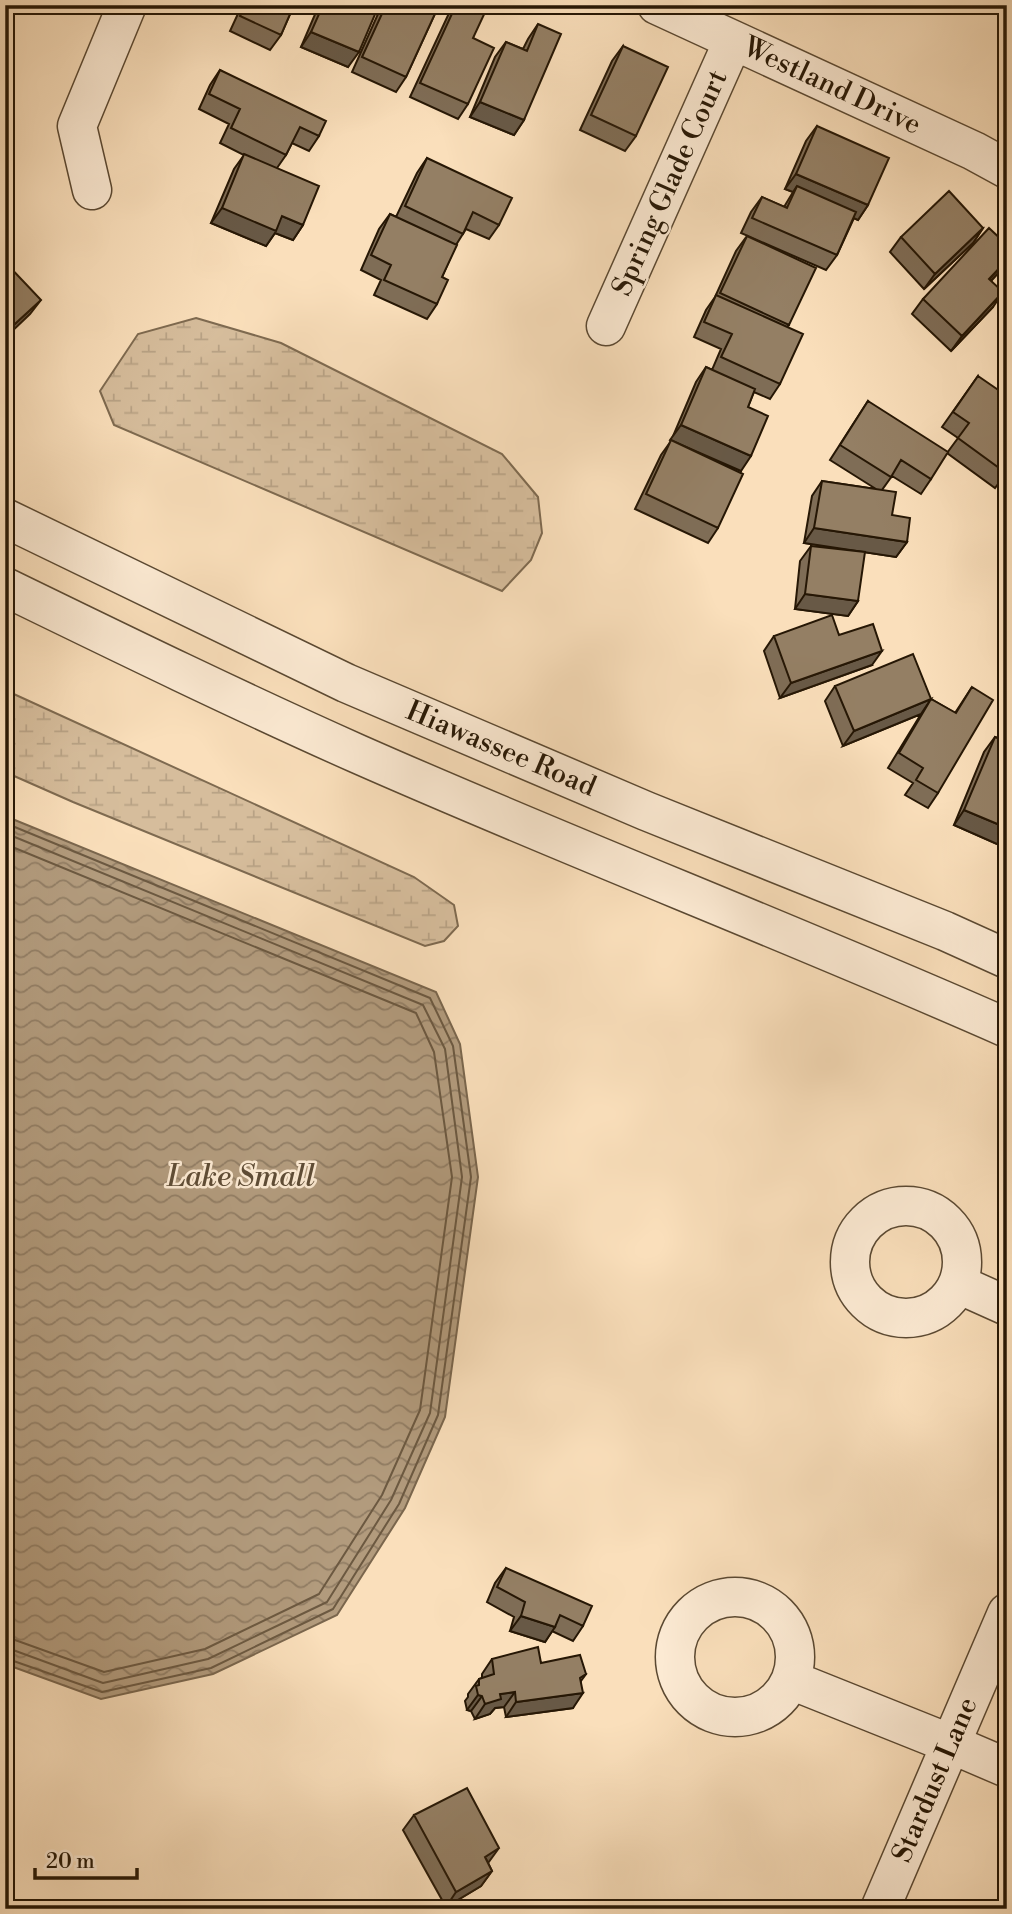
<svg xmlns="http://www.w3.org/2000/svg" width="1012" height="1914" font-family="'Libre Bodoni',serif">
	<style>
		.wetland { fill: url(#wetland-marsh); stroke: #7e6a50; stroke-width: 2 }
		.water { fill: url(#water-waves); stroke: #7a664d; stroke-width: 2 }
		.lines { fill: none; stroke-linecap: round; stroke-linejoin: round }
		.shore { stroke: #6c5941; stroke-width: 2 }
		.minor-casing { stroke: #5b4932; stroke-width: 41 }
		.minor { stroke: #fcead3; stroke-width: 38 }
		.wall { fill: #7f6d56; stroke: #261705; stroke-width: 2 }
		.shaded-wall { fill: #685946; stroke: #261705; stroke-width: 2 }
		.building { fill: #947f64; stroke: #261705; stroke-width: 2 }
		.labels { text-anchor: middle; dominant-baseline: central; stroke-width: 5; stroke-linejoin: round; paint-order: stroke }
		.street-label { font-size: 28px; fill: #261705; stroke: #fcead3 }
		.water-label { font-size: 30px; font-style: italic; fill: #5e4c35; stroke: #fcead3 }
	</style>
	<defs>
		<pattern id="wetland-marsh" width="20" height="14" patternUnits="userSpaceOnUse" patternTransform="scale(1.75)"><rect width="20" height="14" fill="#d6bd9c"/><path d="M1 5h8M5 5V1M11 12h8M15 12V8" fill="none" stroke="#b8a285"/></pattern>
		<pattern id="water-waves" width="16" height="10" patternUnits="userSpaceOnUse" patternTransform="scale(1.75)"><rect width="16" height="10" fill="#b29b7d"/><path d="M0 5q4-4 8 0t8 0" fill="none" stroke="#917d64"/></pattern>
	</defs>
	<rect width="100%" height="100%" fill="#fadfbb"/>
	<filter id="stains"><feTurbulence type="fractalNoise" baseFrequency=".00286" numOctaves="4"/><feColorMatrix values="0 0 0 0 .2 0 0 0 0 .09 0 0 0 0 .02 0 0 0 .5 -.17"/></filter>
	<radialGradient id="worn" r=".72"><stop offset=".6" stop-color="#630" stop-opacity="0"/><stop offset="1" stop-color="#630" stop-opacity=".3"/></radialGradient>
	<path class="wetland" d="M196 318 281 343 502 454 538 497 542 533 531 560 502 591 114 425 100 391 138 334Z
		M5 690 414 877 454 905 458 926 444 941 425 946 73 802 5 772Z"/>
	<path class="water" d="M5 816 436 992 460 1044 478 1177 445 1417 405 1508 337 1615 213 1674 101 1699 5 1664Z"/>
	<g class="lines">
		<path class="shore" d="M5 823 430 998 453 1046 471 1177 438 1415 399 1504 333 1609 211 1668 102 1692 5 1658
			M5 833 423 1005 445 1049 462 1177 430 1413 391 1500 327 1602 208 1659 103 1683 13 1650 5 1649
			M5 844 416 1013 434 1052 452 1177 420 1410 382 1495 319 1594 205 1649 104 1672 15 1640 5 1638"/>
		<g class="minor-casing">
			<path id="minor" d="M657 5 974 151 1007 169
				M92 190 77 126 127 5
				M606 326 733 41
				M5 518 346 683 646 811 945 931 1007 959
				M5 587C122 644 239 701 358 754 573 849 792 933 1007 1028
				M850 1262a56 56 0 1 1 112 0a56 56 0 1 1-112 0Z
				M958 1284 1007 1306
				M675 1657a60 60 0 1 1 120 0a60 60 0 1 1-120 0Z
				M791 1680 951 1744 1007 1768
				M880 1909 1007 1613"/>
		</g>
		<use href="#minor" class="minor"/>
	</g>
	<path class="wall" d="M242 5H294L281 35 270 50 230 31Z
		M319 5H379L348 67 301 47Z
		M382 5H439L406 77 396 92 352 72Z
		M454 5H480L473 38 468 104 458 119 410 97 450 11Z
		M538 24 524 120 514 135 470 117 495 57 506 42 523 49 528 39Z
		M623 46 636 136 625 151 580 130 612 61Z
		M220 70 319 136 309 151 292 143 286 155 277 168 303 225 293 240 275 233 266 246 211 223 234 169 244 155 220 143 229 124 199 109 210 85Z
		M817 126 868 205 858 220 854 218 837 255 826 270 741 233 751 212 762 197 784 207 793 192 785 189 806 141Z
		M427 158 499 225 489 239 466 229 456 245 442 277 437 304 427 319 374 295 381 280 361 270 379 229 390 214 396 217 417 173Z
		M983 228 973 243 924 289 890 252 901 237Z
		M747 236 789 325 787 327 780 384 770 399 754 392 748 407 741 471 676 443 718 528 708 543 635 509 661 455 671 441 696 382 706 367 712 370 721 349 694 337 706 310 715 297 736 251Z
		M1007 245V263L991 281 993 307 951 351 912 314 923 299Z
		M978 376 1007 472 995 488 947 453 958 438 942 427Z
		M868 401 931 479 921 494 892 476 882 490 892 515 907 542 896 557 804 543 812 496 822 481 876 489 830 460Z
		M811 546 858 601 848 616 795 609 800 561Z
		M839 635 872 665 780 698 764 651 774 636Z
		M835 686 931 699 955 713 972 687 938 793 928 808 905 795 913 783 888 768 921 714 843 746 825 701Z
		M995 737 1007 742V830L997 844 954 825 984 752Z
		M506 1568 583 1626 573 1641 552 1631 545 1642 510 1631 514 1617 487 1602 495 1583Z
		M492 1659 541 1663 586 1674 581 1681 573 1708 506 1717 504 1707 495 1708 490 1714 475 1719 471 1711 467 1710 465 1701 468 1697V1694L479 1679 482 1678V1674Z
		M414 1815 488 1863 492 1871 481 1886 446 1907 403 1830Z"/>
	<path class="shaded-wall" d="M311 32 359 52 348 67 301 47Z
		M480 102 524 120 514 135 470 117Z
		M796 174 868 205 858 220 794 192 797 186 793 192 785 189Z
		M222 208 282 216 303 225 293 240 275 233 266 246 211 223Z
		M983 228 973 243 924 289 935 274Z
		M1007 260V263L1004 267 978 294 989 279Z
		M1003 292 993 307 951 351 962 336Z
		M41 300 30 314 5 338V333Z
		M681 425 751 456 741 471 670 440Z
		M814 528 907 542 896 557 804 543Z
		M805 594 858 601 848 616 795 609Z
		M882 651 872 665 780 698 791 683Z
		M931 699 921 714 843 746 854 731Z
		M964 810 1007 828V830L997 844 954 825Z
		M521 1616 555 1627 545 1642 510 1631Z
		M515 1692 504 1707 495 1708 490 1714 475 1719 485 1704 500 1694Z
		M583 1693 573 1708 506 1717 516 1702Z
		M478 1695 482 1696 471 1711 467 1710Z
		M499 1848 488 1863 485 1857Z
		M492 1871 481 1886 446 1907 456 1892Z"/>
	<path class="building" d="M245 5H294L281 35 240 16Z
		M323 5H379L359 52 311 32Z
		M386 5H439L406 77 362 57Z
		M456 5H480L487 8 473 38 494 48 468 104 420 83Z
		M538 24 561 34 524 120 480 102 506 42 527 51Z
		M623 46 668 67 636 136 591 115Z
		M220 70 326 121 319 136 300 127 286 155 231 128 240 109 209 94Z
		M817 126 889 158 868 205 796 174Z
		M244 154 319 186 303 225 282 216 276 231 222 208Z
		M427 158 512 198 499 225 473 212 463 234 405 206Z
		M797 186 856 212 837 255 752 218 762 197 787 208Z
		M949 191 983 228 935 274 901 237Z
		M390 214 457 245 442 277 448 280 437 304 384 280 391 265 371 255Z
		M989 228 1007 245V260L989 279 1003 292 962 336 923 299Z
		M747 236 816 268 789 325 720 293Z
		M5 262 41 300 5 333Z
		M716 295 803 334 780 384 721 357 732 334 704 322Z
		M706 367 755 389 748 407 768 416 751 456 681 425Z
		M978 376 1007 396 1006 473 958 438 969 423 953 412Z
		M868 401 948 452 931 479 901 460 891 477 840 445Z
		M671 440 743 474 718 528 646 494Z
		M822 481 896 492 892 515 910 518 907 542 814 528Z
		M811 546 865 552 858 601 805 594Z
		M832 615 839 635 873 624 882 651 791 683 774 636Z
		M913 654 931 699 854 731 835 686Z
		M972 687 993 700 938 793 916 780 923 768 899 753 931 699 956 713Z
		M995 737 1007 742V828L964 810Z
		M506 1568 592 1606 583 1626 560 1615 555 1627 521 1616 525 1602 497 1587Z
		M538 1647 541 1663 580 1655 586 1674 580 1678 583 1693 516 1702 515 1692 500 1694 501 1699 485 1704 482 1696 478 1695 476 1686 479 1685V1679L494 1674 492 1659Z
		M467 1788 499 1848 485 1857 492 1871 456 1892 414 1815Z"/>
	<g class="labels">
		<g class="street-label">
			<text transform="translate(832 86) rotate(25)">Westland Drive</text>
			<text transform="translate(670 183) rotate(-66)">Spring Glade Court</text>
			<text transform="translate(501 749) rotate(23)">Hiawassee Road</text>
			<text transform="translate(935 1780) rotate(-67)">Stardust Lane</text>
		</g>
		<g class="water-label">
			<text x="241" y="1177">Lake Small</text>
		</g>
	</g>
	<rect width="1012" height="1914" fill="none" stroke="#fadfbb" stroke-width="28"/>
	<rect x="7" y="7" width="998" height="1900" fill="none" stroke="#261705" stroke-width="3.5"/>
	<rect x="14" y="14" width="984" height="1886" fill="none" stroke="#261705" stroke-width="2"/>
	<path d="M35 1868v10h102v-10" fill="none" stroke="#261705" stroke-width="3.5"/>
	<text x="46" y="1868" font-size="21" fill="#261705" stroke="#fcead3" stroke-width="5" paint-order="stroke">20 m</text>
	<rect width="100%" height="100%" filter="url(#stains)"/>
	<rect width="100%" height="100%" fill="url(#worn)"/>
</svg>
